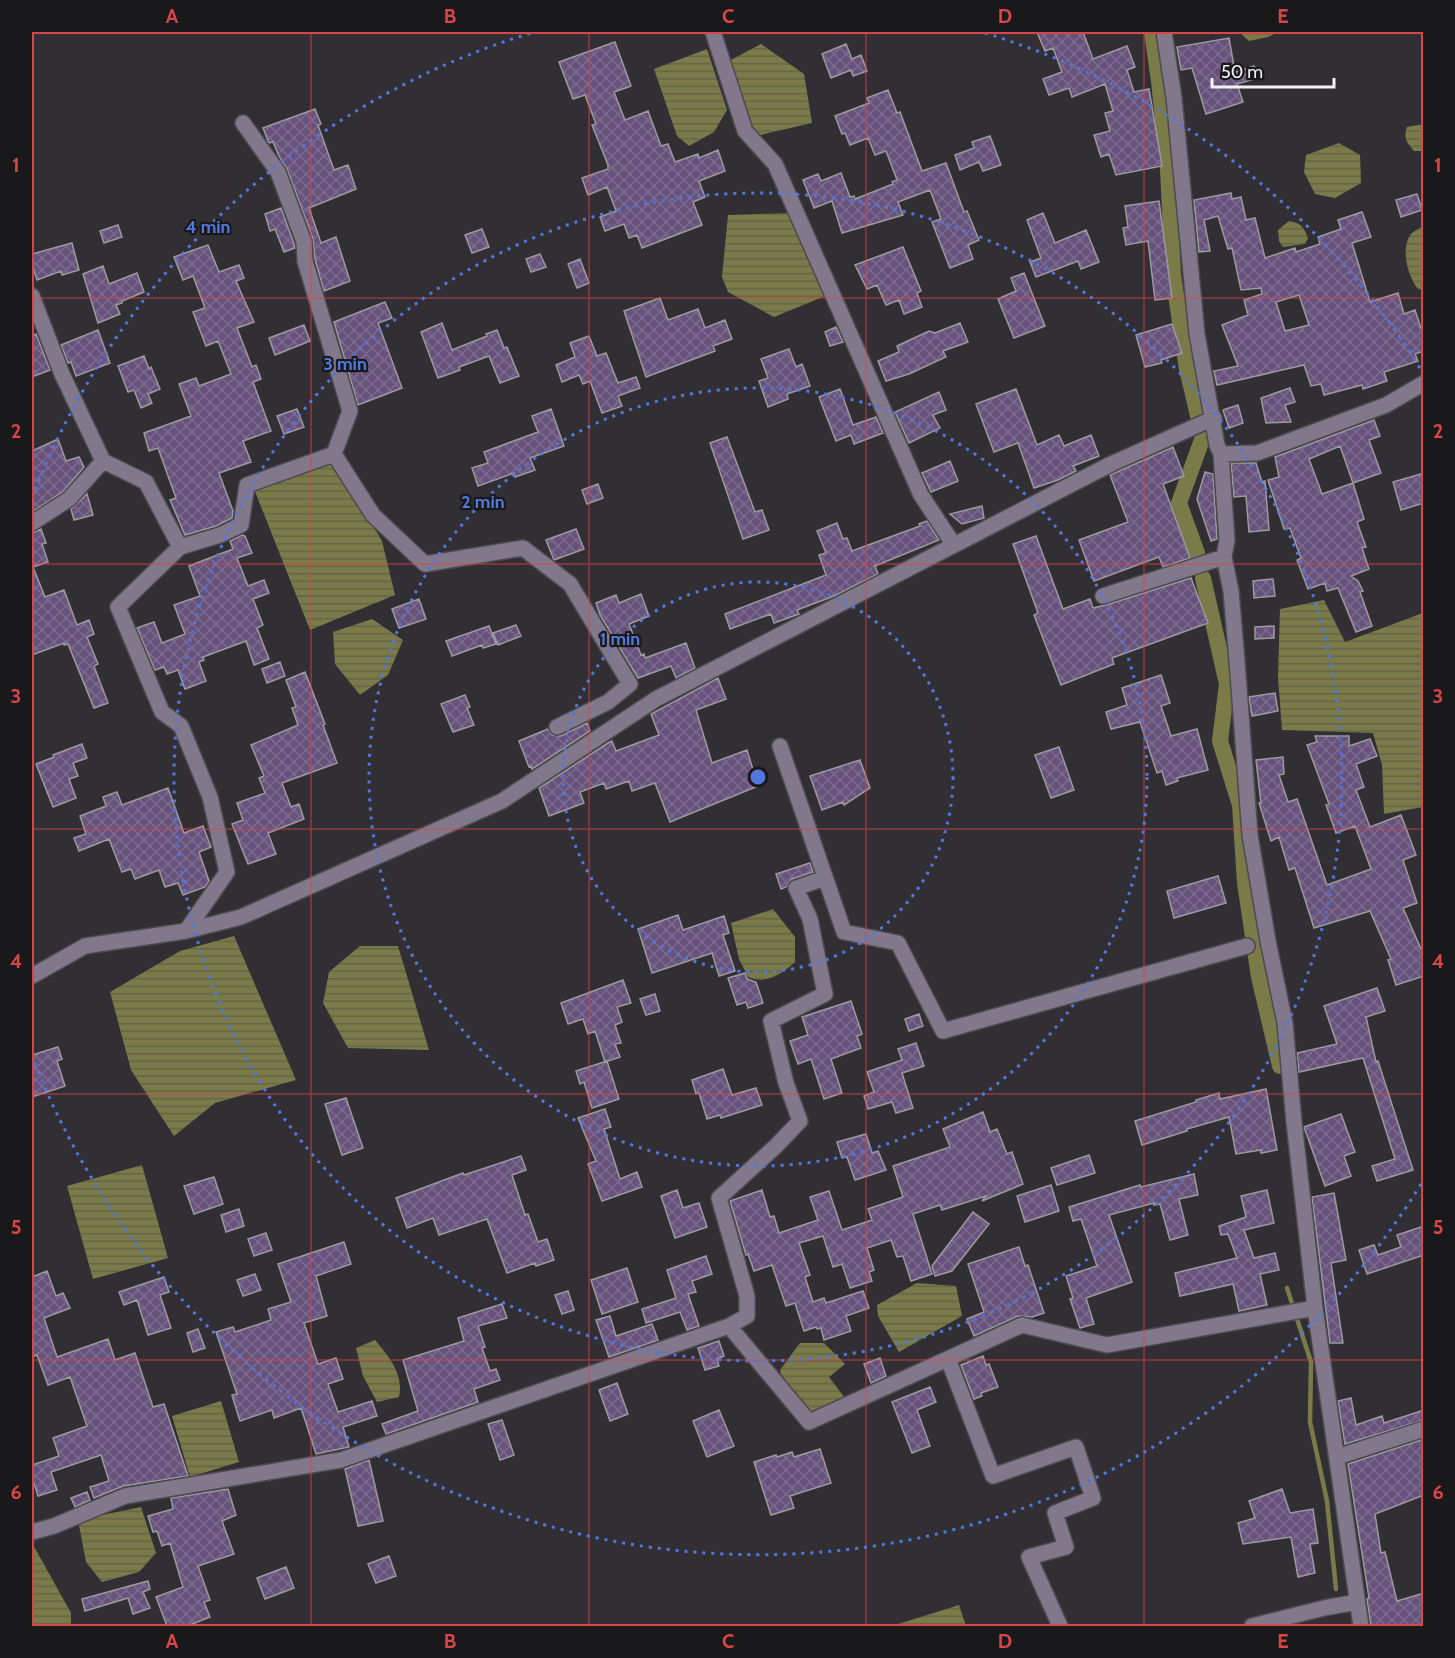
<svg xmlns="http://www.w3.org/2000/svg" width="1455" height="1658" font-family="Cabin,sans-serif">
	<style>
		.water { fill: url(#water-rules) }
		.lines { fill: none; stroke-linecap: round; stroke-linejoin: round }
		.stream { stroke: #7a7b49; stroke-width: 4.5 }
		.canal { stroke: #7a7b49; stroke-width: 16 }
		.building { fill: url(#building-cross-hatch); stroke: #9c9a9f; stroke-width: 1.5; fill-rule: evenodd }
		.minor-casing { stroke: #4d4a4f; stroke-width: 18 }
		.minor { stroke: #81788b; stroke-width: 15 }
		.grid { fill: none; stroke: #da4647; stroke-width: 1.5; stroke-opacity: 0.55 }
		.ring { fill: none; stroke: #5277df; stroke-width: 3; stroke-dasharray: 3 6 }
		.centre { fill: #5277df; stroke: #19181a; stroke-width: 3 }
		.ring-label { font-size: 18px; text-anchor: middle; font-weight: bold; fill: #5277df; stroke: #19181a; stroke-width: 4.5; stroke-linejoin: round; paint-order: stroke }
		.neatline { fill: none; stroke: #da4647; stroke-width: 2 }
		.grid-label { font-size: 20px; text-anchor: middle; font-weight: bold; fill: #da4647 }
	</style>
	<defs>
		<pattern id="water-rules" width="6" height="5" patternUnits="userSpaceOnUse" patternTransform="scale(1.5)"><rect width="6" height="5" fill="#7a7b49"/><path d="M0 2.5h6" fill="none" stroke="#646449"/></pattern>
		<pattern id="building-cross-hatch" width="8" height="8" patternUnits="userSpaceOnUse" patternTransform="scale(1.5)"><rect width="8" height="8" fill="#67527c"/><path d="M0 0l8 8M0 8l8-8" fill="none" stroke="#7d6b8f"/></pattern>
	</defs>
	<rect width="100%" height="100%" fill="#322f34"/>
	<path class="water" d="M1239 32H1279L1268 37 1249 41Z
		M761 44 804 74 812 123 756 136 741 115 729 61Z
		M707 49 727 110 714 132 689 146 677 136 654 69Z
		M1424 124 1423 151H1414C1407 143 1403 138 1407 127Z
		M1339 143 1360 155 1361 183 1335 198 1315 194 1304 172 1306 155Z
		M790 213 825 296 774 317 728 292 722 277 728 215Z
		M1289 221C1301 223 1304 227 1308 238L1305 244 1283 247 1279 241 1278 230Z
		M1423 226V290L1418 289C1408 277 1400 249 1411 234 1414 231 1420 228 1423 226Z
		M335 463 382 541 395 595 310 630 254 489Z
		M1324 600 1345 642 1423 613V807L1384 814 1382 765 1373 733 1282 730 1278 677 1280 609Z
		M372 619 403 640 388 675 360 695 335 664 333 632Z
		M773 909 795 937V962C782 974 765 985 748 977L739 959 731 923Z
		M234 936 296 1080 215 1103 174 1136 131 1070 110 992 180 951Z
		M360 946H398L429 1050 348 1048 323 1003 329 972Z
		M142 1165 168 1258 93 1279 67 1186Z
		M917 1283 956 1286 962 1316 899 1352 878 1316 877 1305Z
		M375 1340C389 1357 404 1374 399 1397L377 1402 363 1376 356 1348Z
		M800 1343H824L845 1364 829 1377 848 1402 810 1414 783 1381 780 1370Z
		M221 1401 239 1462 190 1477 172 1416Z
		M141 1507 156 1553 139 1572 102 1582 86 1562 78 1520Z
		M32 1543 71 1613V1626H32Z
		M959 1605 966 1626H892Z"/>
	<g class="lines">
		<path class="stream" d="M1287 1288 1311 1362 1310 1422 1327 1501 1336 1589"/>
		<path class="canal" d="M1152 32 1159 81 1168 169 1173 275 1187 369 1203 437 1179 503 1197 553
			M1203 578 1227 684 1220 741 1240 805 1245 883 1259 977 1280 1066"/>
	</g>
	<path class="building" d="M1037 32H1083L1093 59 1127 46 1135 67 1127 70 1134 92 1149 89 1162 166 1116 175 1109 154 1101 157 1094 135 1110 131 1105 113 1113 111 1105 84 1072 97 1069 88 1049 95 1043 79 1062 72 1053 48 1045 51Z
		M1229 38 1235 72 1254 66 1258 78 1237 84 1243 102 1206 114 1192 68 1181 70 1177 47Z
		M615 42 631 86 614 92 625 120 648 111 661 146 668 144 675 162 698 154 699 158 718 150 725 171 699 181 705 197 693 202 702 225 642 248 637 235 629 238 624 224 605 231 600 217 616 211 607 187 588 195 582 178 608 169V165L592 125 596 124 585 95 573 99 559 62Z
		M846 44 852 59 861 55 867 71 853 76 851 70 831 78 822 54Z
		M888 90 897 113 900 112 922 171 946 163 964 212 967 211 979 240 968 245 973 259 950 268 932 222 941 219 930 190 898 202 903 215 842 233 832 201 814 208 803 180 818 174 821 181 841 173 850 197 854 196 855 199 893 184 892 182 897 180 886 151 875 155 868 138 850 145 845 133 842 134 835 116 869 103 867 98Z
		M315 109 321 124 318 125 334 170 348 165 356 189 309 208 321 243 336 237 350 281 324 291 315 259 313 239 287 169 279 156 273 142 269 143 268 141 263 128Z
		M990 136 1001 165 983 171 979 162 960 170 955 155 974 148 972 142Z
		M1231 193 1232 199 1241 197 1246 220 1255 218 1265 258 1295 248 1296 252 1320 244 1318 237 1341 229 1338 220 1362 212 1371 237 1352 243 1370 302 1398 293 1404 314 1415 310 1424 337V351L1415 354 1418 361 1384 372 1387 381 1363 389 1362 385 1324 395 1321 384 1311 386 1304 365 1217 385 1214 371 1238 366 1222 325 1248 315 1244 300 1262 294 1261 288 1241 290 1232 248 1228 249 1218 216 1204 220 1210 251 1199 252 1194 200ZM1299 295 1309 325 1285 331 1276 302Z
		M1417 194 1422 210 1401 217 1396 200Z
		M1159 201 1172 298 1155 300 1148 241 1126 245 1123 228 1128 227 1125 206Z
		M281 208 294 244 295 248 284 252 275 229 270 231 265 214Z
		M1043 213 1055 243 1086 230 1099 262 1081 269 1078 261 1036 277 1030 262 1041 258 1027 220Z
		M118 225 122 237 104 243 100 231Z
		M482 229 489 247 472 253 465 235Z
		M72 243 79 270 62 275 61 271 37 280 32 264V254Z
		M208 245 219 272 239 265 244 278 236 281 254 322 237 328 252 367 256 365 261 379 253 382 271 431 243 441 251 462 219 473 233 511 232 518 216 526 185 535 170 500 176 498 158 448 149 451 144 433 191 416 179 384 196 378 199 386 231 374 218 341 206 346 193 312 205 308 193 276 183 280 174 257Z
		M903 247 921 291 917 293 922 307 904 314 899 300 886 305 877 285 867 289 855 265Z
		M540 254 546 267 531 272 526 259Z
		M580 259 589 283 577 288 568 264Z
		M103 266 109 284 137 273 144 292 122 301V303L116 305 120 314 98 323 83 274Z
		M1024 273 1045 326 1014 338 998 299 1016 291 1011 278Z
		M660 298 668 320 698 309 705 328 725 320 732 339 713 346 715 351 646 377 624 311Z
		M385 302 392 318 378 323 402 388 358 405 334 322Z
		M442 323 452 350 487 336 486 334 497 330 504 348 507 347 519 376 500 383 489 356 459 367 460 370 438 378 421 332Z
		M960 323 968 342 943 351 946 357 909 374 886 381 878 361 899 352 897 346 929 331 935 333Z
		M1172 324 1182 353 1161 360 1162 363 1145 367 1136 335Z
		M304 325 310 341 275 355 269 338Z
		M836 327 843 342 830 346 825 332Z
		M98 330 110 363 76 376 71 362 68 363 61 345Z
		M36 334 50 370 32 377V336Z
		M589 336 597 356 606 353 618 383 636 377 640 388 618 396 622 406 602 413 590 381 583 384 579 375 562 382 556 365 575 357 570 343Z
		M789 349 796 367 802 364 810 386 787 394 788 399 768 407 759 381 768 378 761 359Z
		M144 356 149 369 151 367 160 389 148 394 152 403 141 408 134 390 128 392 118 366Z
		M1290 388 1295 402 1285 405 1291 422 1266 423 1261 398Z
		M840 389 853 425 876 417 883 433 854 444 851 435 836 441 819 397Z
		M1016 389 1037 445 1059 435 1064 446 1091 435 1099 456 1073 466 1076 471 1058 480 1034 488 1018 443 994 452 976 404Z
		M939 392 946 410 933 415 940 428 909 443 895 412Z
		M1238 405 1243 423 1229 428 1223 410Z
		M297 409 304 427 284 434 277 416Z
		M551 409 564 446 530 458 535 470 515 477 514 473 478 486 472 468 488 463 484 452 538 432 532 416Z
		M1374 420 1380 436 1369 440 1381 473 1353 483 1364 519 1357 522 1366 547 1362 548 1369 569 1351 576 1358 581 1363 591 1360 592 1372 626 1356 632 1338 588 1327 591 1325 583 1308 589 1297 560 1301 558 1290 528 1284 529 1268 480 1279 477 1275 457ZM1340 446 1353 483 1322 494 1309 459Z
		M727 437 755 512 762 510 769 530 743 539 710 443Z
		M58 439 66 461 79 457 84 467 63 492 32 512V451Z
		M1173 447 1184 476 1163 484 1190 558 1163 567 1159 557 1094 581 1079 540 1128 522 1110 475Z
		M950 461 958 481 931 492 922 473Z
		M1231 463H1256L1262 482 1265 481 1269 530 1249 532 1246 496 1234 497Z
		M1205 472 1213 474 1217 539 1211 541 1197 499Z
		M1421 474 1424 484V503L1401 510 1393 482Z
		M598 484 603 498 587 504 582 490Z
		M87 494 93 515 74 520 71 509Z
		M982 506 984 518 962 524 950 514Z
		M927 521 939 540 875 566 878 574 834 596 797 610 799 614 774 623 771 614 730 629 725 614 826 575 819 555 826 553 817 531 837 523 843 539 847 538 852 551 920 526 919 524Z
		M41 529 46 543 42 544 48 562 33 567 45 597 64 590 77 625 89 620 94 634 87 637 98 664 94 666 108 703 94 708 68 644 64 645V643L32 655V533Z
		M576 529 584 549 554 560 546 540Z
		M242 535 245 536 252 553 237 558 248 586 264 580 269 593 253 599 263 625 257 628 269 659 254 665 246 641 203 657 204 660 199 662 206 681 185 689 178 670 167 674 164 667 155 670 137 628 154 622 162 643 185 634 174 605 200 596 189 566 233 549 230 541Z
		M1036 536 1063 609 1090 599 1093 608 1106 605 1191 578 1208 623 1112 658 1114 664 1061 685 1034 615 1038 613 1013 544Z
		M1273 579 1275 596 1254 598 1253 581Z
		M641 594 649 616 629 624 641 655 644 654 645 658 686 643 695 668 676 678 671 666 638 678 600 615 596 603 616 595 619 603Z
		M419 599 426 619 399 628 392 609Z
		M516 625 521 636 498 645 493 633Z
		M489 626 496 644 483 648 482 645 452 656 446 641Z
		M1274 626V638L1255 639V627Z
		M280 662 285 676 267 683 262 669Z
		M305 672 325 724 323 725 337 763 282 783 291 807 299 804 304 819 268 833 276 854 248 864 232 824 243 820 237 803 265 793 259 778 264 776 251 745 298 725 292 708 296 707 286 680Z
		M1161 675 1170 703 1161 706 1171 736 1197 729 1208 770 1177 778 1178 781 1166 785 1162 771 1157 773 1140 722 1111 729 1106 712 1127 705 1122 688Z
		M718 678 726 699 696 710 712 763 747 750 758 786 670 822 655 783 632 791 629 781 606 789 604 783 580 792 584 803 549 816 539 788 608 743 612 741 616 751 659 735 651 714Z
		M1275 693 1278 711 1252 716 1249 697Z
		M465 695 470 707 467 708 474 725 453 732 441 704Z
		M587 723 590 731 532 769 531 766 529 767 519 741 548 729 552 735 561 736Z
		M1315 736H1349V746L1370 739 1377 756 1356 764 1364 787 1356 790 1370 827 1401 815 1416 855 1403 860 1417 903 1403 908 1421 949 1424 948V976L1396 985 1388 960 1391 959 1370 911 1314 928 1295 868 1289 870 1279 837 1271 841 1259 803H1261L1256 760 1283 757 1284 774 1279 775 1288 802 1297 799 1327 885 1371 869 1355 826 1336 833 1326 805 1329 804 1307 745 1317 742Z
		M82 744 87 758 73 763 78 776 69 779 76 798 53 807 36 764 54 757 53 755Z
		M1059 747 1074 790 1051 798 1035 755Z
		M860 760 870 788 844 805 843 802 822 810 810 776Z
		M168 788 184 833 203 826 211 847 199 852 209 881 205 887 183 895 178 883 165 887 159 870 135 879 131 869 122 872 109 839 79 851 74 838 86 834 80 816 106 806 103 797 117 792 122 805Z
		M810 863 813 872 792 879 786 887 781 889 776 874Z
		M1218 876 1226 903 1174 918 1167 891Z
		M678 915 683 930 724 916 729 933 723 935 735 971 719 976 712 953 652 973 638 929Z
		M745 973 747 979 756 982 763 1003 748 1008 746 1002 737 1005 728 978Z
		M623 980 631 1003 617 1007 622 1022 615 1025 621 1043 615 1044 620 1057 605 1062 595 1031 588 1034 583 1019 568 1024 561 1003Z
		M1377 988 1385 1011 1366 1017 1376 1062 1378 1061 1413 1170 1377 1181 1372 1166 1395 1159 1363 1058 1299 1072 1297 1053 1337 1044 1324 1006Z
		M655 994 660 1011 646 1015 640 999Z
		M851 1001 862 1034 857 1036 861 1048 831 1059 842 1093 824 1099 811 1059 798 1064 790 1041 808 1035 802 1017Z
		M919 1014 923 1026 909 1031 905 1019Z
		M916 1043 924 1066 902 1073 913 1108 896 1113 892 1102 868 1109 864 1096 874 1092 867 1072 902 1060 898 1049Z
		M58 1047 62 1059 57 1061 65 1086 32 1097V1055Z
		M607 1061 619 1099 592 1108 584 1082 580 1084 576 1071Z
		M723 1069 732 1095 756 1088 762 1105 721 1118 720 1115 707 1119 699 1093 696 1094 692 1080Z
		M1266 1089 1277 1150 1261 1153V1150L1236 1154 1229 1117 1187 1129V1131L1142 1145 1135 1121 1196 1102V1100L1219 1093 1220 1099Z
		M346 1098 363 1148 342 1155 325 1104Z
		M605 1109 611 1127 604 1129 620 1179 637 1172 642 1187 602 1201 588 1164 596 1161 578 1118Z
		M983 1112 990 1132 997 1129 1007 1154 1012 1152 1023 1184 982 1201 986 1196 942 1210 940 1205 913 1214 932 1274 911 1281 903 1256 897 1257 891 1240 867 1248 874 1270 869 1272 872 1281 850 1288 842 1264 833 1267 823 1236 799 1243 810 1275 805 1277 813 1302 824 1298 826 1303 863 1291 869 1308 846 1316 851 1331 824 1340 821 1328 817 1329 816 1327 804 1331 795 1303 786 1306 772 1265 754 1271 748 1254 746 1255 730 1201 762 1190 770 1217 774 1216 779 1233 818 1220 810 1197 829 1191 842 1230 872 1220 868 1209 903 1197 893 1166 950 1147 943 1129Z
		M1341 1114 1355 1152 1344 1156 1351 1176 1325 1186 1304 1127Z
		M866 1134 872 1153 878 1151 886 1170 855 1180 847 1157 842 1158 837 1142Z
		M1089 1155 1095 1173 1057 1185 1051 1168Z
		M521 1156 526 1170 512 1175 525 1215 528 1214 538 1242 547 1239 554 1260 536 1266 535 1263 507 1273 487 1219 439 1235 433 1218 407 1228 396 1198 463 1173 464 1175Z
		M1194 1174 1198 1195 1179 1199 1188 1235 1170 1240 1160 1204 1154 1205V1203L1109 1215 1132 1282 1086 1298 1094 1324 1080 1328 1070 1299 1073 1298 1066 1276 1097 1266 1081 1219 1073 1221 1069 1207 1140 1185 1141 1187Z
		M214 1177 223 1204 194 1214 184 1186Z
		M1051 1185 1059 1211 1025 1222 1017 1196Z
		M677 1190 683 1208 699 1203 707 1227 675 1238 661 1196Z
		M1267 1190 1274 1223 1244 1230 1254 1258 1275 1253 1279 1270 1260 1274 1267 1305 1239 1311 1233 1284 1180 1296 1175 1273 1237 1258 1228 1234 1221 1235 1219 1226 1246 1217 1241 1196Z
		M1334 1193 1346 1260 1331 1263 1343 1343H1330L1312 1197Z
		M239 1209 244 1226 226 1232 221 1215Z
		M973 1212 989 1224 952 1271 935 1276 932 1266Z
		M1424 1226V1255L1367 1274 1359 1250 1374 1245 1378 1255 1401 1247 1397 1235Z
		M266 1233 272 1250 254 1256 248 1239Z
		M344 1242 351 1264 316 1276 327 1316 304 1323 318 1364 336 1358 343 1379 328 1384 338 1412 372 1401 377 1416 343 1427 349 1447 316 1454 301 1408 274 1418 272 1410 240 1421 232 1395 237 1394 216 1332 233 1327 235 1332 271 1320 268 1309 291 1302 278 1264Z
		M1019 1247 1025 1266 1028 1265 1044 1313 1032 1317 1018 1316 974 1336 967 1319 984 1312 968 1264Z
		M706 1256 712 1274 692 1281 696 1292 688 1294 699 1326 687 1330 680 1312 646 1323 642 1309 676 1298 667 1270Z
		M627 1268 638 1302 602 1314 591 1280Z
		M47 1271 56 1296 63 1293 70 1308 44 1318 57 1357 108 1339 115 1360 135 1353 153 1407 164 1404 188 1476 123 1486 94 1498 90 1487 109 1481 101 1455 51 1472 57 1490 38 1496 32 1477V1465L59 1456 53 1438 87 1426 70 1377 48 1385 37 1355 32 1357V1277Z
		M255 1274 261 1290 243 1296 237 1280Z
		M164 1277 169 1292 160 1295 171 1328 148 1335 137 1300 124 1305 119 1292Z
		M568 1291 574 1310 562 1314 555 1295Z
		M502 1304 507 1318 478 1326 485 1347 482 1348 490 1371 496 1369 500 1380 474 1389 478 1402 386 1434 382 1424 418 1411 403 1360 464 1341 458 1318Z
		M610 1316 616 1336 652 1324 658 1340 609 1357 596 1320Z
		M198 1329 205 1348 193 1352 187 1333Z
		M719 1341 724 1356 717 1359 719 1366 705 1370 698 1348Z
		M983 1356 986 1365 989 1364 998 1387 981 1393 982 1396 974 1399 961 1365Z
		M880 1358 886 1376 871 1383 864 1364Z
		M617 1383 628 1414 610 1421 599 1390Z
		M930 1387 936 1402 917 1410 930 1446 912 1453 892 1402Z
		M1351 1398 1356 1425 1382 1416 1384 1423 1424 1410V1420L1345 1444 1338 1401Z
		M719 1410 734 1446 707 1457 693 1421Z
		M502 1420 514 1455 500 1460 488 1424Z
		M1424 1439V1495L1375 1514 1381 1553 1385 1552 1397 1601 1424 1593V1626H1371L1367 1599 1369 1598 1348 1464Z
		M820 1449 831 1483 790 1496 794 1508 771 1515 754 1462 776 1455 777 1457 792 1452 794 1457Z
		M369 1460 383 1521 358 1526 345 1469Z
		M228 1489 236 1515 222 1521 234 1554 198 1566 210 1600 204 1602 210 1617 187 1626H167L156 1597 183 1587 170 1543 162 1546 157 1531 153 1532 148 1516 173 1509 171 1498Z
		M1282 1489 1290 1513 1313 1509 1318 1543 1310 1544 1315 1573 1298 1577 1291 1537 1243 1544 1238 1523 1255 1518 1249 1501Z
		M87 1492 90 1500 75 1507 71 1498Z
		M389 1556 396 1576 376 1583 368 1564Z
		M286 1567 294 1588 265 1599 257 1578Z
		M148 1581 150 1589 143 1592 150 1608 133 1614 128 1598 85 1611 82 1599Z"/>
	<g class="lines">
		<g class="minor-casing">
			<path id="minor" d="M713 32 745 131 775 164 921 495 954 545
				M1164 32 1174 98 1197 334 1217 445 1221 454 1227 540 1224 557 1231 591 1237 661 1250 835 1268 941 1285 1023 1294 1122 1315 1308 1361 1626
				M243 123 278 172 304 242 305 261 350 411 334 454
				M32 296 62 374 103 461 146 482 180 547 220 535 241 525 247 485 334 454 373 515 425 564 523 548 570 584 630 684 608 702 557 727
				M1221 454 1257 453 1386 405 1424 383
				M32 523 69 499 103 461
				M180 547 118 607 162 712 181 726 210 797 227 872 186 931
				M1103 596 1224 557
				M780 746 844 932 898 943 943 1031 1247 946
				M32 976 85 946 186 931 241 917 502 801 656 699 1111 464 1214 418
				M729 1326 747 1316V1296L719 1198 776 1146 800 1121 786 1083 771 1021 825 994 810 919 796 888 825 878
				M948 1359 993 1476 1076 1447 1093 1498 1055 1513 1066 1547 1029 1557 1060 1626
				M1337 1457 1424 1429
				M32 1532 54 1526 125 1496 341 1460 729 1326 809 1422 1022 1325 1107 1345 1315 1308
				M1252 1626 1324 1608 1357 1602"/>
		</g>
		<use href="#minor" class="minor"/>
	</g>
	<path class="grid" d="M311 32V1626M589 32V1626M866 32V1626M1144 32V1626M32 298H1424M32 564H1424M32 829H1424M32 1094H1424M32 1360H1424"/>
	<g class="ring">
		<circle cx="758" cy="777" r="195"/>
		<circle cx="758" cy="777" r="389"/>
		<circle cx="758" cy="777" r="584"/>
		<path d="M1421 1184A778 778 0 0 1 32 1056M32 498A778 778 0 0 1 531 33M985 33A778 778 0 0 1 1421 370"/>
	</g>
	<circle cx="758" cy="777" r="9" class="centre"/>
	<g class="ring-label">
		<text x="208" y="233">4 min</text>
		<text x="345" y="370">3 min</text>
		<text x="483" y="508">2 min</text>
		<text x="620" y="645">1 min</text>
	</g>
	<rect width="1455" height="1658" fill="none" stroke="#19181a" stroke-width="66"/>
	<path d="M1212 78v9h122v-9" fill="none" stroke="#f2f1f4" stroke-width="3"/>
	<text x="1221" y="78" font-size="18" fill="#f2f1f4" stroke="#19181a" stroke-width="4.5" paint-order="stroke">50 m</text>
	<rect x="33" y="33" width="1389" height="1592" class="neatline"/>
	<g class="grid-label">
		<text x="172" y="23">A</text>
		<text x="450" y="23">B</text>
		<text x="728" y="23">C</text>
		<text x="1005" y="23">D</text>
		<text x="1283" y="23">E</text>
		<text x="16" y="172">1</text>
		<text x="1438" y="172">1</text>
		<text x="16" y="438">2</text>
		<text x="1438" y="438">2</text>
		<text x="16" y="703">3</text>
		<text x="1438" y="703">3</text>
		<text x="16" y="968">4</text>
		<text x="1438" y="968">4</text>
		<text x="16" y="1234">5</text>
		<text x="1438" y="1234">5</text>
		<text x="16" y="1499">6</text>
		<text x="1438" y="1499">6</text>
		<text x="172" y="1648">A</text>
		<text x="450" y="1648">B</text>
		<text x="728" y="1648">C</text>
		<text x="1005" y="1648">D</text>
		<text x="1283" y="1648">E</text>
	</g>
</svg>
